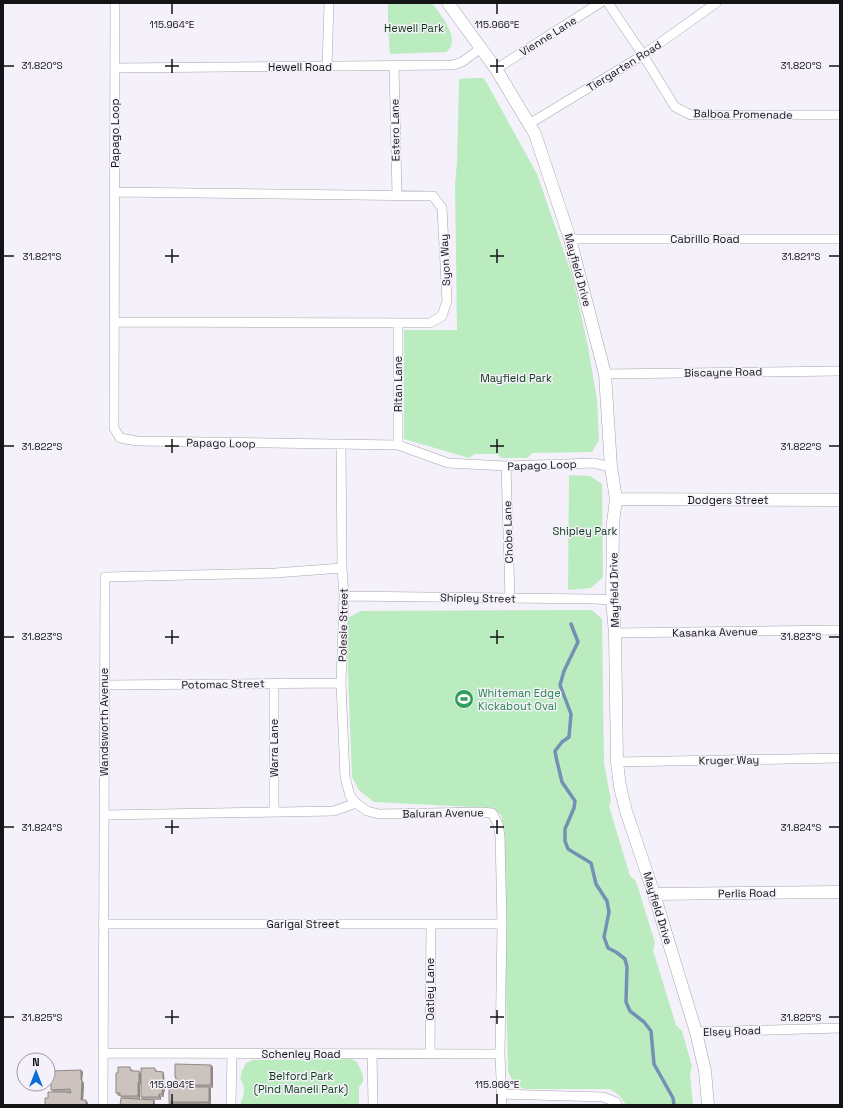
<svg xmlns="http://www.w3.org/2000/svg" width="843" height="1108" font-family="'Space Grotesk',sans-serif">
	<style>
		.green { fill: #bbecc0 }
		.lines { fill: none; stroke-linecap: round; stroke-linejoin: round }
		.stream { stroke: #7490b4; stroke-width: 3.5 }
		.minor-casing { stroke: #a7a4ac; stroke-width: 10 }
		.tertiary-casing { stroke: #a7a4ac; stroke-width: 13 }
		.minor { stroke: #fff; stroke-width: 9 }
		.tertiary { stroke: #fff; stroke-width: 12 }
		.wall { fill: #afa8a4; fill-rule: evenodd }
		.shaded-wall { fill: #8f8886 }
		.building { fill: #ccc3bf; stroke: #8f8886 }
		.ticks { fill: none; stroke: #141316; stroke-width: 1.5 }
		.labels { text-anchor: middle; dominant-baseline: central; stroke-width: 3; stroke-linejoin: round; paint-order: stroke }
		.park-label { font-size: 11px; fill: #073813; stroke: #f5f1fa }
		.street-label { font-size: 11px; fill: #141316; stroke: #f5f1fa }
		.leisure-label { font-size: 11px; fill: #27864d; stroke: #f5f1fa; text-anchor: start }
		.ticks-label { font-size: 10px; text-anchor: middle; fill: #141316; stroke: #f5f1fa; stroke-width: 3; stroke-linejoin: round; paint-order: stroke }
	</style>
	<rect width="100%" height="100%" fill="#f5f1fa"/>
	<path class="green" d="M388 3H432C440 14 463 41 446 52L390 54 388 30Z
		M474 78H484L537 174 573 278 588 347 597 400 599 440 592 452 532 453 527 458H501L498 454H475L469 458 404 439V330H457L455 184 457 162 459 79Z
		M569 475 590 476 602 484 603 577 591 588 568 590Z
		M592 610 602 619 604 763 611 800 609 806 630 876 636 881 655 943 653 950 676 1025 682 1031 692 1066 690 1074 693 1105H626L619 1095 610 1089H525C514 1085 511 1080 508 1070L502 816 493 808 374 802 359 790 352 777 346 619 361 611Z
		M351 1059 357 1062 363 1075V1082L359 1087V1105H240C243 1096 246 1091 242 1081L240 1080 242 1071 246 1063 253 1060Z"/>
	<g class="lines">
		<path class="stream" d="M571 624 578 642 564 671 560 685 571 714 569 737 562 742 555 751 556 757 562 782 575 801 574 808 565 829V841L568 849 591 863 596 884 607 901 609 912 604 937 608 948 616 952 625 959 627 967 626 1002 630 1011 644 1022 651 1031 654 1064 673 1098 674 1105"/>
		<g class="minor-casing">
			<path id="minor" d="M115 3 114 428 120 438 137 441 398 445 448 463 506 466 593 463 611 467
				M608 3 643 55 675 107 691 115H840
				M394 66 397 195
				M327 67 329 3
				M115 68 453 65 462 62 481 48
				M496 69 600 3
				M529 124 643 55 716 3
				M570 239H840
				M114 322 430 323 442 316 447 301 442 208 433 196 114 192
				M398 323V445
				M605 374 840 371
				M341 444 342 568 344 596 341 683 345 777 350 796 356 803
				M506 466 510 598
				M344 596 595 599 612 600
				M615 633 840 630
				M274 683V812
				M104 685 341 683
				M617 762 840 758
				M104 815 334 811 356 803 367 811 379 814 481 812 492 813 498 824 500 836 502 924 500 1054 502 1105
				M103 924H502
				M696 1032 840 1028
				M103 1053 500 1054
				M372 1054 373 1105
				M430 1054 431 924
				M502 1094 603 1097 616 1102 617 1105
				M103 1105 105 577 275 573 342 568
				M231 1105 232 1054"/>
		</g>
		<g class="tertiary-casing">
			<path id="tertiary" d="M448 3 496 69 535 134 570 239 605 374 611 467 616 499 613 523 612 600 615 633 617 762 620 787 626 811 654 894 696 1032 705 1071 708 1105
				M616 499 840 500
				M654 894 840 892"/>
		</g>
		<use href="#minor" class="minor"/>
		<use href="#tertiary" class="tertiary"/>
	</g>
	<path class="wall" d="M211 1065 213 1067V1088H210L211 1089V1104H210L211 1105H168L170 1104 169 1102 195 1087 178 1086 176 1083V1079L175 1077Z
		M132 1069 133 1071 141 1074 157 1070V1072H163L164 1074 165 1092H164V1097H161V1100H154L155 1102 122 1098 120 1096H118L116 1093 118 1073ZM140 1085H141V1097L142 1099H140Z
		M81 1070 83 1072 82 1081 84 1083 83 1100 88 1103 53 1092 51 1090Z"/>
	<path class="shaded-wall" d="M211 1065 213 1067V1088L211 1085Z
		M81 1070 83 1072 82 1081 84 1083 83 1103 81 1100Z
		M139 1071 141 1074V1085L139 1082Z
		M163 1072 164 1074 165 1092 163 1089Z
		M138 1082 140 1085V1099L138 1096Z
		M209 1087 211 1089V1104L209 1102Z
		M162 1089 164 1092V1097L162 1094Z
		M159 1094 161 1097V1100L159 1097Z
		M86 1100 88 1103V1105H86Z
		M154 1100 155 1102V1105H153Z"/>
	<path class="building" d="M175 1064 211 1065V1085H194V1084L176 1083V1077H175Z
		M118 1067H130L131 1071H139V1082H138V1096H120V1093H116V1073H118Z
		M141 1068H155V1071L163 1072V1089H162V1094H159V1097H141Z
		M81 1070V1080H82L81 1100H86V1105H45V1098H48V1092H68V1093H71L70 1089 51 1090V1071Z
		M169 1087H209V1102H169Z
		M121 1098 154 1100 153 1105H120Z
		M198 1103H209V1105H168V1104H198Z"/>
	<path class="ticks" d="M172 4V14M497 4V14M172 59V73M497 59V73M4 66H14M165 66H179M490 66H504M829 66H839M172 249V263M497 249V263M4 256H14M165 256H179M490 256H504M829 256H839M172 439V453M497 439V453M4 446H14M165 446H179M490 446H504M829 446H839M172 630V644M497 630V644M4 637H14M165 637H179M490 637H504M829 637H839M172 820V834M497 820V834M4 827H14M165 827H179M490 827H504M829 827H839M172 1010V1024M497 1010V1024M4 1017H14M165 1017H179M490 1017H504M829 1017H839M172 1094V1104M497 1094V1104"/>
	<defs>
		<g id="stadium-disc" transform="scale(1)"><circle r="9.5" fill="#2e9e5b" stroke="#f5f1fa"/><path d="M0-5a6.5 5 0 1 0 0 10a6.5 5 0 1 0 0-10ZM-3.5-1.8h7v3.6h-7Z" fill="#fff"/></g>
	</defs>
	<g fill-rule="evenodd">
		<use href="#stadium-disc" x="464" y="699"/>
	</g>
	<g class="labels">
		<g class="park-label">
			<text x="414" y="28">Hewell Park</text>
			<text x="516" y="378">Mayfield Park</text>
			<text x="585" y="531">Shipley Park</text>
			<text x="301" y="1076">Belford Park<tspan x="301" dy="13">(Pind Maneli Park)</tspan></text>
		</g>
		<g class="street-label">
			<text transform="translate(548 36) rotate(-32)">Vienne Lane</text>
			<text transform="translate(624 66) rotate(-32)">Tiergarten Road</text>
			<text x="300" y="67">Hewell Road</text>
			<text transform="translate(743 114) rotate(1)">Balboa Promenade</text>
			<text transform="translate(395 130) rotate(-91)">Estero Lane</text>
			<text transform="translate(115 133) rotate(-90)">Papago Loop</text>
			<text x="705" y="239">Cabrillo Road</text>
			<text transform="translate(445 260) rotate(-93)">Syon Way</text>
			<text transform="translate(578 270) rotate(75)">Mayfield Drive</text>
			<text transform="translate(723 372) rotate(-1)">Biscayne Road</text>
			<text transform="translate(398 384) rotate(-90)">Ritan Lane</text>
			<text transform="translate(221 443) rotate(1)">Papago Loop</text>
			<text transform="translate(542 465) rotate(-2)">Papago Loop</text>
			<text x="728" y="500">Dodgers Street</text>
			<text transform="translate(508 532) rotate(-92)">Chobe Lane</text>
			<text transform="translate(614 590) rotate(-91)">Mayfield Drive</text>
			<text transform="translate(478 598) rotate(1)">Shipley Street</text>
			<text transform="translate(343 625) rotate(-89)">Polesie Street</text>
			<text transform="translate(715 632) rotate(-1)">Kasanka Avenue</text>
			<text transform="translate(223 684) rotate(-1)">Potomac Street</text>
			<text transform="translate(104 722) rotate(-90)">Wandsworth Avenue</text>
			<text transform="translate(274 748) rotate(-90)">Warra Lane</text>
			<text transform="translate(729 760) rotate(-1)">Kruger Way</text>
			<text transform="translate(443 813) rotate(-1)">Baluran Avenue</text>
			<text transform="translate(747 893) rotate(-1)">Perlis Road</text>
			<text transform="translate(658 908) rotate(73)">Mayfield Drive</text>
			<text x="303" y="924">Garigal Street</text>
			<text transform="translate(430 989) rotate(-90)">Oatley Lane</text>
			<text transform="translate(732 1031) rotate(-2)">Elsey Road</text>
			<text x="301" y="1054">Schenley Road</text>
		</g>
		<g class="leisure-label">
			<text x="478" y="693">Whiteman Edge<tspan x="478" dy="13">Kickabout Oval</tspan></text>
		</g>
	</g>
	<g class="ticks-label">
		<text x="172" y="28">115.964°E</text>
		<text x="497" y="28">115.966°E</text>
		<text x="42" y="69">31.820°S</text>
		<text x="801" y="69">31.820°S</text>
		<text x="42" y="260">31.821°S</text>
		<text x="801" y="260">31.821°S</text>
		<text x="42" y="450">31.822°S</text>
		<text x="801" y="450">31.822°S</text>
		<text x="42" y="640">31.823°S</text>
		<text x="801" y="640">31.823°S</text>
		<text x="42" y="831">31.824°S</text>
		<text x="801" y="831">31.824°S</text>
		<text x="42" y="1021">31.825°S</text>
		<text x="801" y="1021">31.825°S</text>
		<text x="172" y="1088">115.964°E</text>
		<text x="497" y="1088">115.966°E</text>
	</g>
	<rect width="843" height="1108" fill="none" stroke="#141316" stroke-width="8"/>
	<g transform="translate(36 1072)"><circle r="19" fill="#f5f1fa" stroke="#9b989f"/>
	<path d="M0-3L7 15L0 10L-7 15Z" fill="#0a6ed6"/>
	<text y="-6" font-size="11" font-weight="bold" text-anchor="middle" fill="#141316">N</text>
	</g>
</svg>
